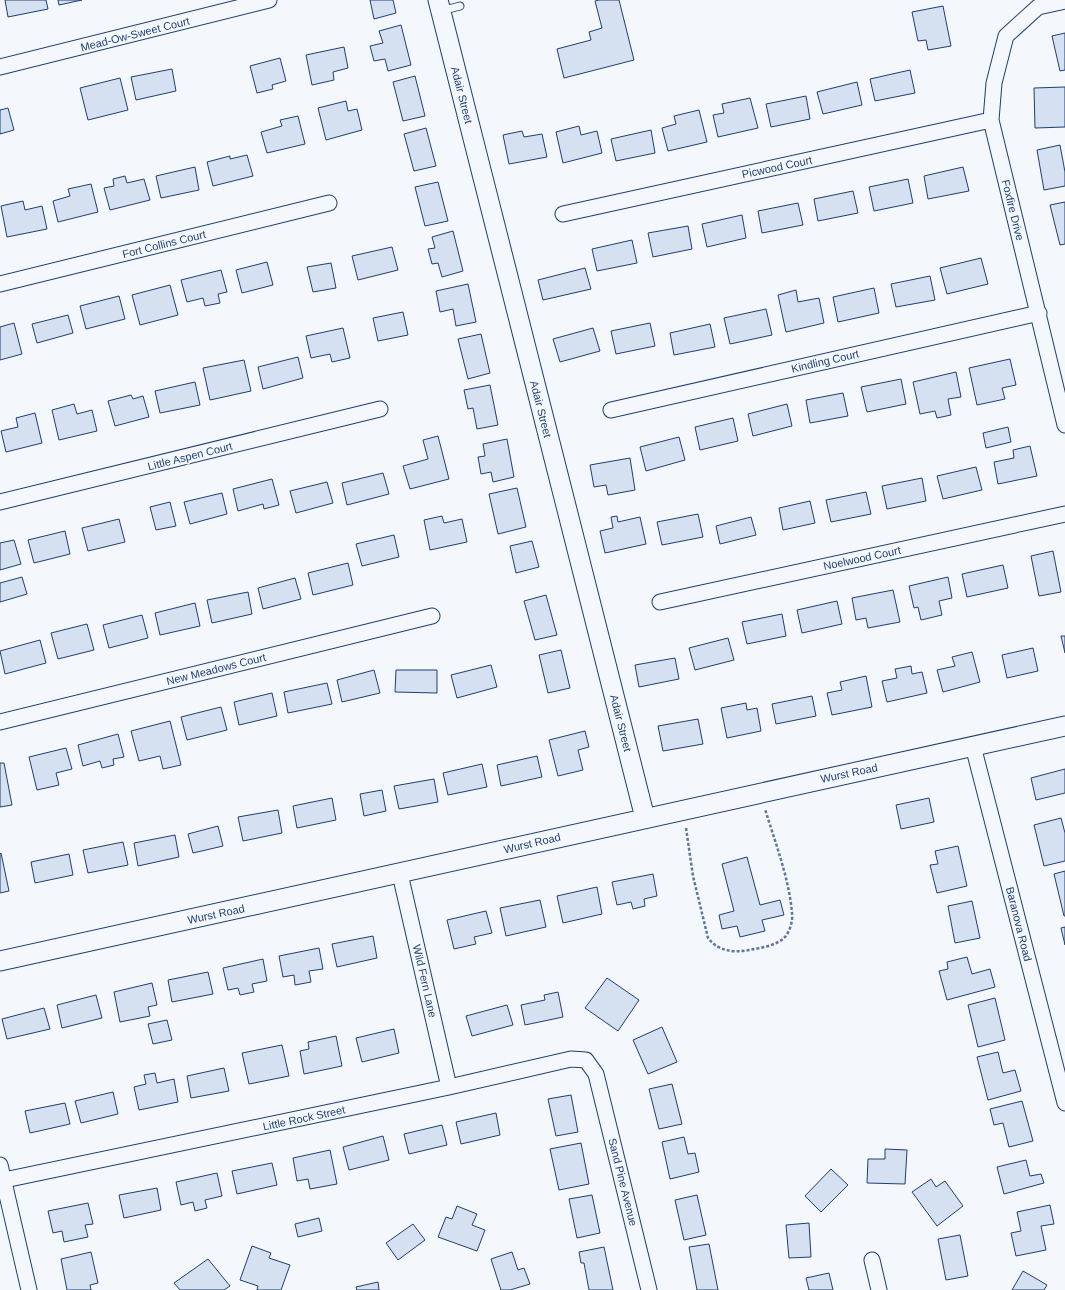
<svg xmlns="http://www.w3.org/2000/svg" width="1065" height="1290" font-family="Arial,sans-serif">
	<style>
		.building { fill: #d5e0f0; stroke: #1d3f73 }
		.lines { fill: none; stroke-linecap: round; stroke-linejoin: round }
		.service-casing { stroke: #1d3f73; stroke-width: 9 }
		.minor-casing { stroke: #1d3f73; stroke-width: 17 }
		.tertiary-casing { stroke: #1d3f73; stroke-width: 21 }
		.path { stroke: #5e769c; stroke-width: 2.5; stroke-dasharray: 3 2; stroke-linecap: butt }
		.service { stroke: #f4f7fb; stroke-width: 7 }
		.minor { stroke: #f4f7fb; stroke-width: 15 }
		.tertiary { stroke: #f4f7fb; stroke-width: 19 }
		.labels { text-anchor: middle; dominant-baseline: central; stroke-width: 3; stroke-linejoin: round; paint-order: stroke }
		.street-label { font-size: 11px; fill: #1d3f73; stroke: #f4f7fb }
	</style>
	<rect width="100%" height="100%" fill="#f4f7fb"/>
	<path class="building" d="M5 0H46L48 9 8 17Z
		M58 0H82L59 5Z
		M370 0H393L396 13 374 19Z
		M599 0H619L634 60 564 78 557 49 591 40 589 32 602 28 595 1Z
		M943 6 951 46 928 50 926 40 918 41 912 12Z
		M401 25 411 65 388 71 385 59 374 61 370 46 383 43 379 31Z
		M1065 33V70L1060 71 1052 36Z
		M344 47 348 68 333 72 334 80 312 85 306 55Z
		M280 58 286 81 272 85 273 89 257 93 250 66Z
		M172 69 176 91 136 100 131 77Z
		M910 70 915 93 875 101 870 79Z
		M415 76 425 116 403 121 393 82Z
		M120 78 128 110 88 120 80 88Z
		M857 82 862 105 823 114 817 92Z
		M1065 87V127L1035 128 1034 88Z
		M806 96 810 119 771 127 766 104Z
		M750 98 758 128 718 137 713 115 724 113 722 104Z
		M346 101 348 111 357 109 362 130 326 140 318 108Z
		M8 108 14 130 0 134V110Z
		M699 110 707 142 668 151 662 128 676 124 674 116Z
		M298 116 305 144 267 153 261 132 282 126 280 120Z
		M579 126 581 135 597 131 602 153 563 163 556 132Z
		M426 128 436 166 414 171 404 134Z
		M651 130 655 153 616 161 611 139Z
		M522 131 524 137 542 134 547 157 509 164 503 135Z
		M1060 145 1065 172V186L1044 190 1037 150Z
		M247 155 253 176 213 186 207 162 230 156V159Z
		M195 167 199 190 161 198 156 176Z
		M963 167 969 191 928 199 924 176Z
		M125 176 127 183 144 179 150 200 110 210 104 188 114 186 113 179Z
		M908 179 913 203 874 211 869 187Z
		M438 182 448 221 425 226 415 187Z
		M91 184 98 212 58 222 53 201 70 196 68 189Z
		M853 191 858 213 818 221 814 199Z
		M23 201 25 210 42 206 47 229 7 237 1 206Z
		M1065 202V244L1060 245 1050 205Z
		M798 203 803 225 762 233 758 211Z
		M742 215 746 238 707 247 702 224Z
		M688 226 692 249 653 257 648 233Z
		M453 231 463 271 442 277 438 263 432 264 428 249 435 248 432 237Z
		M632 240 637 263 597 271 592 249Z
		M392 247 398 270 358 280 352 256Z
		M981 258 988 284 947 294 940 268Z
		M267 262 273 285 242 293 236 270Z
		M331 263 336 288 313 292 307 267Z
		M585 268 591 289 543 300 538 280Z
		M221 270 227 292 218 294 220 303 205 306 203 298 187 302 181 280Z
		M930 276 935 300 896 307 891 284Z
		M468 284 476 322 456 326 453 309 440 312 436 291Z
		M170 285 178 315 140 325 132 295Z
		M874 288 879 313 838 322 833 297Z
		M796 290 798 302 819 298 824 323 786 332 778 295Z
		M119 296 125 319 86 329 80 306Z
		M766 309 772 335 730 344 724 318Z
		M403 312 408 335 378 341 373 318Z
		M68 315 73 333 37 343 32 324Z
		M14 323 22 354 0 360V327Z
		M650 323 655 346 616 354 611 331Z
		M710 324 715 347 674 355 670 333Z
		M343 328 350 358 332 362 330 354 311 358 306 336Z
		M593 328 600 351 560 362 553 339Z
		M481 334 490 373 468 379 458 339Z
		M298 357 303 378 263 389 258 367Z
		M1010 359 1016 385 1002 388 1005 399 977 405 969 368Z
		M244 360 251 391 210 400 203 368Z
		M956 372 961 397 948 399 951 415 937 418 935 411 920 414 913 382Z
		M901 379 906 404 867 412 861 387Z
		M195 382 200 405 160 413 155 391Z
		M490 385 498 425 477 429 473 408 468 409 464 390Z
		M843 393 848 416 810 423 806 400Z
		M131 395 133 399 143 396 149 417 115 426 108 401Z
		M74 404 77 414 92 410 97 431 59 440 52 410Z
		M787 404 792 426 753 436 748 414Z
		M35 413 42 443 6 452 1 431 18 427 16 418Z
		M733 418 738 441 700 450 695 427Z
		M1008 427 1011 442 986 448 983 433Z
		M438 436 449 479 410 489 403 466 428 459 423 440Z
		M679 437 685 460 646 471 640 447Z
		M507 439 514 477 493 482 491 472 481 474 478 457 485 456 483 444Z
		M1030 446 1037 476 998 484 994 462 1014 458 1013 450Z
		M630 458 635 490 608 495 606 485 594 487 590 465Z
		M976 467 982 490 943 499 937 476Z
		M383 473 389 494 347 505 342 483Z
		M922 478 926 501 887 509 882 486Z
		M272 479 279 505 264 509 263 504 238 511 233 489Z
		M327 482 333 503 296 513 290 491Z
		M517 488 526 527 498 534 489 494Z
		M866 492 871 514 831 522 826 500Z
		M222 493 227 514 190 524 184 502Z
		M810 501 815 523 783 530 779 508Z
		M170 502 176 526 156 530 150 507Z
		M698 514 703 537 662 545 657 522Z
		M442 516 444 523 462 519 467 542 430 550 424 520Z
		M617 516 618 522 640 517 646 544 605 553 600 531 613 528 611 517Z
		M751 517 756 535 720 544 716 526Z
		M119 519 125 542 88 551 82 528Z
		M65 531 70 554 34 563 28 540Z
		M394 535 399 557 362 566 356 544Z
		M14 540 21 564 0 570V543Z
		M532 541 539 567 516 573 510 546Z
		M1053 551 1061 592 1039 596 1031 556Z
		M348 563 353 585 313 595 308 573Z
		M1003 565 1008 588 967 597 962 574Z
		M22 577 27 594 0 602V583Z
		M948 577 952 598 939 601 942 615 921 620 918 607 914 608 909 586Z
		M295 578 301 599 263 609 258 588Z
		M893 590 900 622 868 628 866 618 856 620 852 598Z
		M248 592 252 614 212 623 207 600Z
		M546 595 557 635 535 640 524 601Z
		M837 601 842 624 802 633 797 610Z
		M195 603 200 626 160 635 155 613Z
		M782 614 786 636 747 644 742 622Z
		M142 615 148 638 109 648 103 625Z
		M87 624 94 650 58 659 51 633Z
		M1061 636H1065V653Z
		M728 638 734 660 695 670 689 648Z
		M40 640 46 663 5 674 0 651Z
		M1033 648 1038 671 1007 678 1002 655Z
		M561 650 570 688 548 693 539 655Z
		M972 652 980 682 943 692 937 670 955 666 952 657Z
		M675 658 679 679 639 687 635 665Z
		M491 665 497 687 457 698 451 675Z
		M911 666 912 674 922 672 927 693 887 702 882 681 897 678 895 669Z
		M374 670 380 693 342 702 337 680Z
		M396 670H437V693L395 692Z
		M866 676 872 707 832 715 827 693 842 690 840 682Z
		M327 683 332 704 288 713 284 692Z
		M272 693 277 716 239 725 234 702Z
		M812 696 816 716 776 724 772 704Z
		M746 703 747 710 757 708 761 731 727 738 721 708Z
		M221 707 227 730 187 740 181 717Z
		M698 719 703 744 663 751 658 726Z
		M170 721 181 765 163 769 160 756 139 761 131 731Z
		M585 731 589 747 578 750 583 770 558 776 549 740Z
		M118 734 124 757 113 759 114 765 102 768 100 761 83 766 78 745Z
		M66 748 72 769 56 773 59 785 37 790 29 757Z
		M537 756 542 777 501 786 497 765Z
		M0 763H4L12 805 0 807Z
		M482 764 487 787 448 795 443 773Z
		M1065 769V793L1036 800 1031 778Z
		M434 779 438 802 399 809 394 786Z
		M382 790 386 811 364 816 360 794Z
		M332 798 336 820 297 828 293 806Z
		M929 798 934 822 901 829 896 805Z
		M278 810 282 833 243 841 238 817Z
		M1061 818 1065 833V861L1044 866 1034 825Z
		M218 826 223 846 193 853 188 834Z
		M175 835 179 857 138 866 134 843Z
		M123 842 128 865 88 873 83 850Z
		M958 846 967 886 937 893 930 865 938 864 935 851Z
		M1 853 9 891 0 893V854Z
		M69 854 73 875 35 883 31 862Z
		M747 857 760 905 780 900 784 915 762 920 765 931 740 937 737 926 722 929 719 915 734 911 722 864Z
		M1065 871V916H1064L1054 874Z
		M653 874 657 896 644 899 645 906 633 909 631 902 617 905 612 882Z
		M597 887 602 914 563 923 557 896Z
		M540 900 546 927 506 936 500 908Z
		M972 901 980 938 955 943 948 906Z
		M486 911 492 933 474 937 476 944 454 949 447 920Z
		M1065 927V945L1061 928Z
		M373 936 377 958 337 967 332 944Z
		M319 948 323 969 309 971 311 982 295 985 294 975 283 977 279 956Z
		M967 957 972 974 990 969 995 987 947 1000 939 971 948 969 947 962Z
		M263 959 267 981 252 984 254 992 240 995 238 988 228 990 223 968Z
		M208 972 213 994 172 1002 168 980Z
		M607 978 639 1000 618 1031 585 1008Z
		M152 983 157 1005 148 1007 150 1016 120 1022 114 992Z
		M558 992 563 1017 525 1025 521 1005 545 1000 544 995Z
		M96 995 102 1018 62 1028 57 1005Z
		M995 998 1005 1040 978 1047 968 1005Z
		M507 1005 513 1025 472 1036 466 1016Z
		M44 1008 50 1029 7 1039 2 1019Z
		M167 1020 172 1040 153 1044 148 1024Z
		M662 1027 677 1062 648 1074 633 1040Z
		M394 1029 399 1053 362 1062 356 1038Z
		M336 1036 342 1066 304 1074 300 1051 309 1049 308 1042Z
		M282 1045 289 1076 249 1084 242 1053Z
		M998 1052 1003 1073 1015 1070 1021 1091 988 1100 977 1057Z
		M224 1068 229 1091 191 1098 187 1076Z
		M155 1073 157 1083 174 1079 178 1102 139 1110 134 1087 146 1084 144 1075Z
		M672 1084 682 1124 659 1129 649 1089Z
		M113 1092 118 1114 81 1123 75 1101Z
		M571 1095 578 1132 556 1136 548 1099Z
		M1022 1101 1033 1141 1009 1147 1003 1123 994 1125 990 1109Z
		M65 1103 70 1124 30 1133 25 1111Z
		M496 1113 500 1135 461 1144 456 1122Z
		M442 1125 447 1145 409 1154 404 1134Z
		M383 1136 389 1160 349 1170 343 1147Z
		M684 1137 688 1154 695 1153 699 1172 670 1179 662 1142Z
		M581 1143 589 1184 559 1190 550 1149Z
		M885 1149 907 1150 905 1184 867 1183 868 1159H885Z
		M330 1150 337 1184 310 1189 308 1179 297 1181 293 1158Z
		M1026 1160 1030 1176 1041 1174 1044 1183 1004 1194 997 1167Z
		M272 1163 277 1185 237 1194 232 1171Z
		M831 1169 848 1185 821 1212 805 1196Z
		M217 1173 222 1196 205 1200 207 1208 195 1211 193 1202 181 1205 176 1182Z
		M931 1179 936 1187 945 1181 963 1206 937 1226 912 1192Z
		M157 1188 161 1210 124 1218 119 1195Z
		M592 1195 600 1233 577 1238 569 1199Z
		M697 1195 706 1235 684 1240 675 1200Z
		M88 1203 93 1224 85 1225 88 1237 64 1242 62 1231 53 1233 48 1211Z
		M1050 1205 1054 1224 1041 1226 1046 1250 1016 1256 1011 1233 1021 1231 1017 1212Z
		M457 1206 477 1214 472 1225 485 1230 477 1251 438 1237 446 1217 452 1219Z
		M319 1218 322 1231 298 1237 295 1224Z
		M809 1223 811 1257 789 1258 786 1225Z
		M413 1224 425 1240 398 1260 386 1243Z
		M960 1235 968 1276 946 1280 938 1239Z
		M709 1244 718 1290H697L689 1247Z
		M252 1246 271 1253 269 1258 290 1265 281 1290H257L258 1286 240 1280Z
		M604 1247 613 1290H589L584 1263H581L579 1252Z
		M91 1252 98 1283 90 1285 91 1290H67L61 1259Z
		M512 1252 518 1270 524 1268 530 1284 510 1290H501L491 1259Z
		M208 1259 230 1286 224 1290H180L174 1283Z
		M1023 1271 1047 1285 1044 1290H1012Z
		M829 1273 833 1290H809L806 1278Z
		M378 1282 379 1290H357L356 1287Z"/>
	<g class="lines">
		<g class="service-casing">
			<path id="service" d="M441 11 460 6"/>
		</g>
		<g class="minor-casing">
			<path id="minor" d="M1065 1 1038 7 1006 36 994 83 991 120 1065 425
				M0 67 269 0
				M563 214 991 120
				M0 284 329 203
				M611 410 1039 313
				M0 502 380 409
				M660 602 1065 514
				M0 722 432 616
				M973 746 1065 1103
				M400 874 449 1087
				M0 1165 29 1290
				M0 1181 449 1087 571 1059 586 1060 596 1074 649 1290
				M872 1260 879 1290"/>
		</g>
		<g class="tertiary-casing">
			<path id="tertiary" d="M438 0 645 818
				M0 961 1065 726"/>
		</g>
		<path class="path" d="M686 828 693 876 708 938C718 951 733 953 749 950 760 948 775 946 784 938 790 932 793 921 792 913 789 878 775 842 765 809"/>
		<use href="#service" class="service"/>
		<use href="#minor" class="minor"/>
		<use href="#tertiary" class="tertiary"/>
	</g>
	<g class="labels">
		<g class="street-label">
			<text transform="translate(135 34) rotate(-14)">Mead-Ow-Sweet Court</text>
			<text transform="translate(462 95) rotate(76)">Adair Street</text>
			<text transform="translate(777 167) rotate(-12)">Picwood Court</text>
			<text transform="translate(1013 210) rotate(76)">Foxfire Drive</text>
			<text transform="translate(164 244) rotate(-14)">Fort Collins Court</text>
			<text transform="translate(825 361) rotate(-13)">Kindling Court</text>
			<text transform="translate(541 409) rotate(76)">Adair Street</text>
			<text transform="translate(190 456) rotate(-14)">Little Aspen Court</text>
			<text transform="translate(862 558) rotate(-12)">Noelwood Court</text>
			<text transform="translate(216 669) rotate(-14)">New Meadows Court</text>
			<text transform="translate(621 723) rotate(76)">Adair Street</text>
			<text transform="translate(849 773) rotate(-12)">Wurst Road</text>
			<text transform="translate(532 843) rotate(-13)">Wurst Road</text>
			<text transform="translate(216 914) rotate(-12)">Wurst Road</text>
			<text transform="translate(1019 924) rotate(76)">Baranova Road</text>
			<text transform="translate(425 981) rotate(77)">Wild Fern Lane</text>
			<text transform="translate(304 1118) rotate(-12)">Little Rock Street</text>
			<text transform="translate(623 1182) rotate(76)">Sand Pine Avenue</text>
		</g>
	</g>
</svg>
